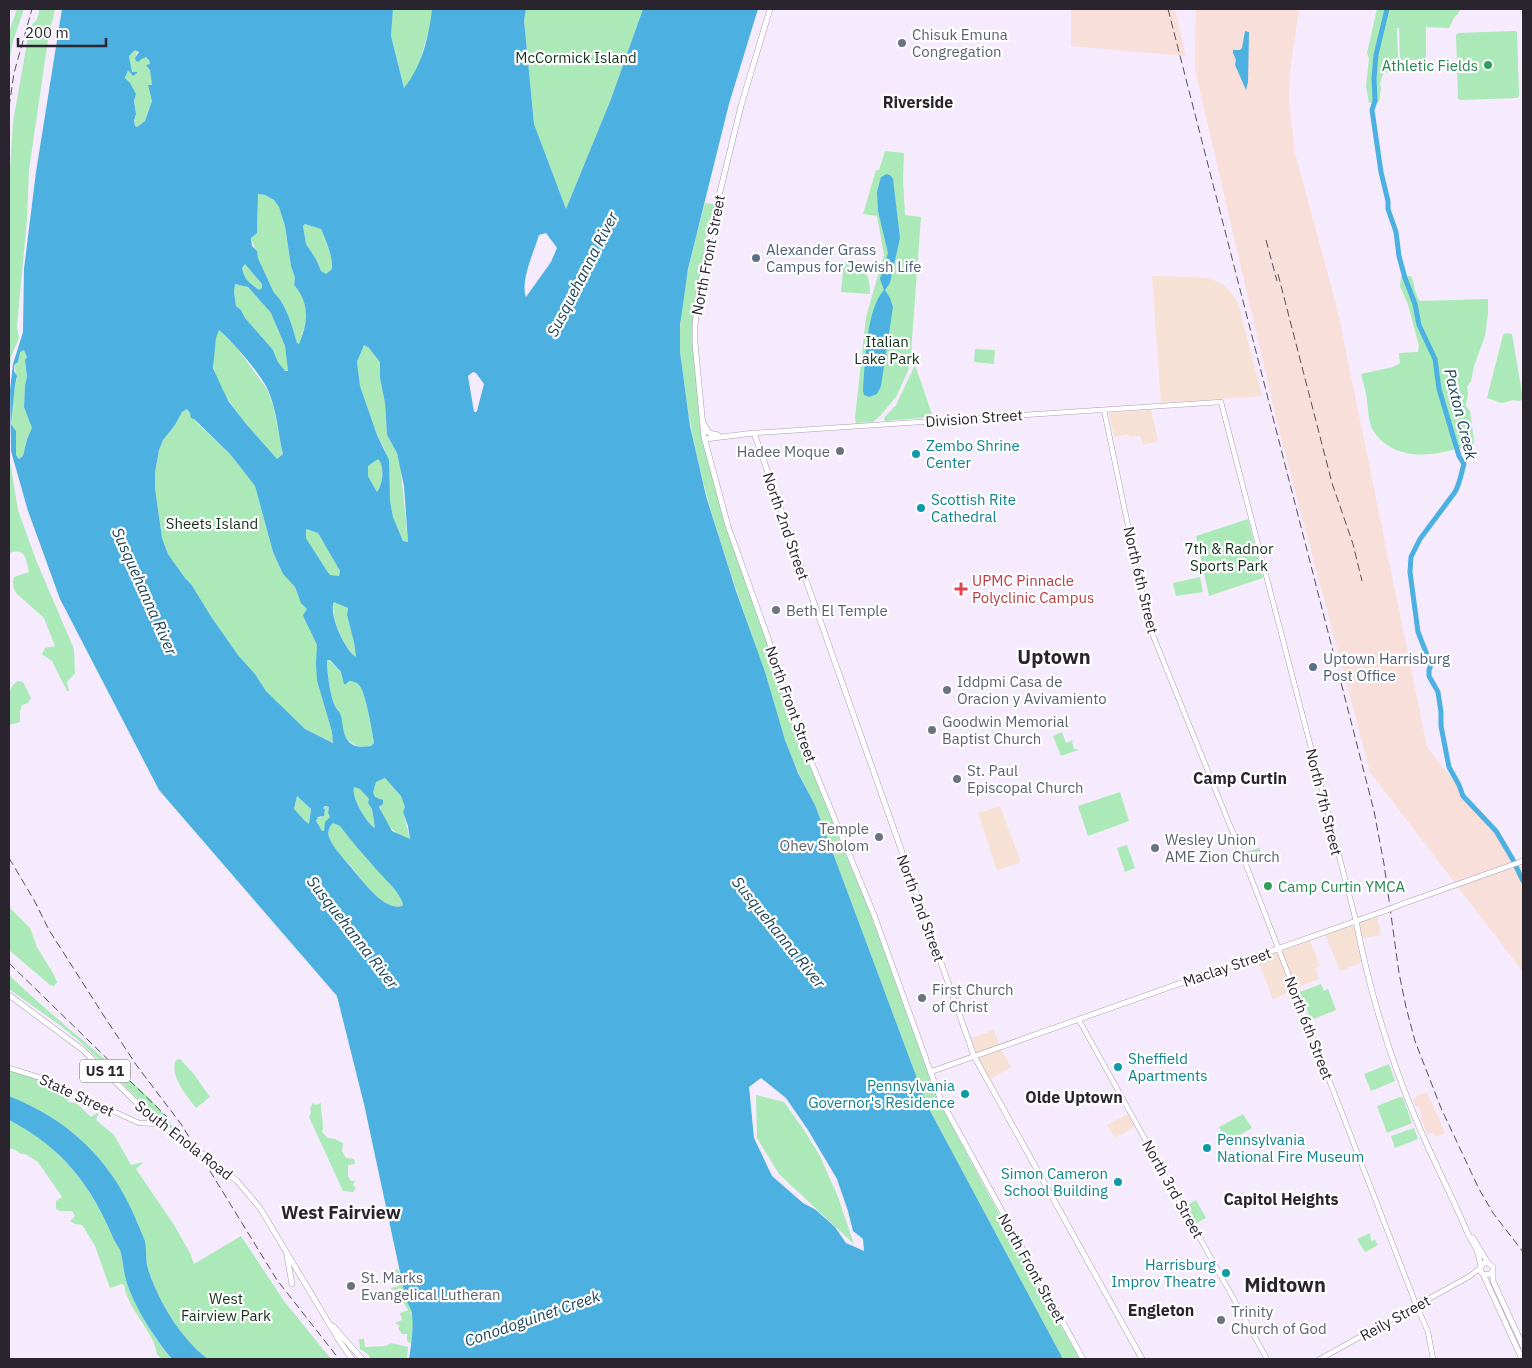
<svg xmlns="http://www.w3.org/2000/svg" width="1532" height="1368" font-family="'IBM Plex Sans',sans-serif">
	<style>
		.commercial { fill: #f7e1d4 }
		.industrial { fill: #f9dfd9 }
		.green { fill: #abe9b8 }
		.water { fill: #4cb0e1; fill-rule: evenodd }
		.lines { fill: none; stroke-linecap: round; stroke-linejoin: round }
		.river { stroke: #4cb0e1; stroke-width: 5 }
		.secondary-casing { stroke: #ab9cb8; stroke-width: 5.5 }
		.primary-casing { stroke: #ab9cb8; stroke-width: 6 }
		.secondary { stroke: #fff; stroke-width: 4.5 }
		.primary { stroke: #fff; stroke-width: 5 }
		.rail { stroke: #57505d; stroke-width: 1; stroke-dasharray: 8 4; stroke-linecap: butt }
		.primary-bridge-casing { stroke: #ab9cb8; stroke-width: 6; stroke-linecap: butt }
		.primary-bridge { stroke: #fff; stroke-width: 5 }
		.worship-dot { fill: #6b7280; stroke: #fff; stroke-width: 2 }
		.leisure-dot { fill: #2e9e5b; stroke: #fff; stroke-width: 2 }
		.service-dot { fill: #5c6f8a; stroke: #fff; stroke-width: 2 }
		.culture-dot { fill: #0f9aa8; stroke: #fff; stroke-width: 2 }
		.health-dot { fill: #e0444e; stroke: #fff; stroke-width: 2 }
		.labels { text-anchor: middle; dominant-baseline: central; stroke-width: 4.5; stroke-linejoin: round; paint-order: stroke }
		.shield { fill: #fff; stroke: #6a666d; stroke-width: 1 }
		.shield-label { font-size: 14px; font-weight: bold; fill: #2a242f }
		.worship-label { font-size: 15px; fill: #5b616d; stroke: #fff; text-anchor: start }
		.park-label { font-size: 15px; fill: #10311a; stroke: #fff }
		.leisure-label { font-size: 15px; fill: #27864d; stroke: #fff; text-anchor: end }
		.service-label { font-size: 15px; fill: #4e5e75; stroke: #fff; text-anchor: start }
		.street-label { font-size: 15px; fill: #2a242f; stroke: #fff }
		.culture-label { font-size: 15px; fill: #0d838f; stroke: #fff; text-anchor: start }
		.health-label { font-size: 15px; fill: #be3a42; stroke: #fff; text-anchor: start }
		.neighbourhood-label { font-size: 16px; font-weight: bold; fill: #2a242f; stroke: #fff }
		.water-label { font-size: 16px; font-style: italic; fill: #1a4459; stroke: #fff }
		.quarter-label { font-size: 18px; font-weight: bold; fill: #2a242f; stroke: #fff }
		.district-label { font-size: 20px; font-weight: bold; fill: #2a242f; stroke: #fff }
	</style>
	<rect width="100%" height="100%" fill="#f5ebfd"/>
	<path class="commercial" d="M1152 276 1210 278 1225 286 1233 295 1238 303 1262 396 1161 403Z
		M1151 410 1158 441 1143 445 1140 436 1129 437 1128 434 1114 437 1109 413Z
		M1000 806 1020 860 1019 863 997 870 978 813Z
		M1377 917 1381 935 1356 939 1362 962 1340 971 1325 934Z
		M1310 941 1320 966 1315 968 1319 979 1295 988 1273 1000 1258 960Z
		M994 1030 1001 1050 1011 1067 990 1079 979 1060 971 1038Z
		M1128 1114 1136 1126 1115 1138 1107 1125Z"/>
	<path class="industrial" d="M1071 9H1175L1186 56 1071 46Z
		M1196 9H1299L1290 72 1289 99 1295 153 1337 308 1427 747 1523 869V972L1370 772 1278 426 1195 70Z
		M1427 1092 1445 1133 1436 1137 1433 1132 1428 1135 1421 1119 1422 1118 1419 1106 1416 1107 1413 1100 1416 1098V1096Z"/>
	<path class="green" d="M17 9H24L13 41 9 62V32Z
		M39 9H55L48 40 29 170 27 220 17 326 19 338 11 357 9 379V185L13 122 30 26C36 23 39 16 39 9Z
		M393 9H432L430 27 416 73 404 88 391 36Z
		M526 9H643L611 99 566 209 534 124 524 19Z
		M1377 9H1460L1458 14 1455 16 1449 28C1440 28 1433 27 1426 27V60H1400L1399 28H1397L1398 59 1397 68 1389 73 1385 72 1382 76 1380 84 1381 87 1379 102 1369 103 1366 86 1369 58 1367 53Z
		M1515 31 1517 32 1519 96 1517 98 1460 100 1458 98 1456 35 1458 33Z
		M135 50H138L136 55 140 60 146 57 149 59 152 85H148L152 101 145 121 137 127 135 126C134 121 135 119 136 114 136 108 133 104 135 98 130 88 122 79 128 69L131 74 134 73 132 72 129 56Z
		M885 151 904 153 903 179 905 215 921 217 911 353 908 371 896 397 881 415 873 422 856 423 855 418 866 317 884 255 877 216 863 214 876 170H879Z
		M258 194 265 195 274 200 279 207 285 226 291 266 295 278 294 285C311 305 307 321 299 344L297 343C293 328 286 303 274 293L258 258C257 252 253 243 251 238L257 233Z
		M705 203 715 204 706 238 693 318 700 427 726 527 771 653 797 735 822 790 840 841 870 912 937 1098 1039 1288 1080 1359H1063L927 1105 815 805C804 784 793 763 785 740 777 718 772 694 764 671 734 581 699 492 686 396 684 381 681 366 680 351 678 301 692 251 705 203Z
		M305 224 321 229C326 242 333 255 332 269L326 274 321 271 316 259 306 244 303 226Z
		M844 262C865 264 870 274 870 294L841 292Z
		M245 264 262 284V288L259 290C250 282 245 282 242 268Z
		M1401 276H1411C1415 284 1415 296 1420 301L1488 299V314L1485 336 1474 366 1471 381 1467 387 1468 393 1466 406 1470 411 1474 441 1473 445C1443 452 1411 464 1383 442 1378 437 1372 431 1370 423 1368 416 1368 408 1367 400 1366 391 1363 382 1361 374L1393 367 1400 363 1399 353 1418 352 1419 346 1408 305 1400 286Z
		M235 284 248 287 271 313 285 346 288 370 285 371 278 362 273 350 245 318 241 310 236 306 234 292Z
		M219 330 236 347 267 389 273 405 283 454 277 459C260 441 217 393 214 368 212 359 215 340 218 331Z
		M1506 333 1512 334 1523 399 1520 401 1513 400 1502 403 1487 398 1503 335Z
		M364 345 369 348 380 359V378L385 403 387 435 397 453 401 471 408 542 403 541 393 517 390 500 385 450 377 435 360 386 357 362Z
		M975 349 995 350 994 364 974 362Z
		M24 350 26 352 27 357 25 360 27 377 25 385 24 407 32 428 27 439 23 456 19 459 16 455V431L11 424 15 385 17 379 14 365 18 362 19 352Z
		M915 365 933 417 885 421 884 418 896 405Z
		M187 409 197 423 230 454 255 486 273 552 283 574 295 587 301 602 307 609 303 615 304 618 317 645V681L332 732 334 743 305 729 266 691 255 674 238 655 212 618 191 584 185 578 168 554 162 538 155 488V473L159 450 163 440 175 425 182 412Z
		M9 455 18 510 36 560 74 649 75 673 67 682 69 691H67L52 661 42 654 45 648 55 646 44 618 17 594C13 588 12 584 14 577L29 572C26 559 26 547 9 553Z
		M378 458C385 466 383 484 377 492L368 476V466Z
		M1248 519 1263 578 1209 596 1196 536Z
		M306 529 318 533 340 571 339 576 330 575 327 571 306 538Z
		M1200 577 1203 592 1176 596 1173 583Z
		M334 602 348 607 347 615 354 641 356 657C345 651 329 613 334 602Z
		M327 660H329L349 681C353 681 356 682 359 685 366 693 372 731 374 743L371 746C357 749 346 743 342 728 340 724 342 718 340 713 339 711 336 709 335 706 329 694 328 674 327 660Z
		M18 681 23 682 31 698 28 703 22 705 20 711V722L9 725C9 711 4 688 18 681Z
		M1062 732 1066 743 1074 740 1072 742 1074 749H1078V750L1061 756 1053 736Z
		M385 778 401 796 405 807 403 812 410 839C393 835 377 817 381 799L374 797 373 793 376 782Z
		M354 787 360 789 369 799V803L372 809 375 828C366 823 351 797 354 787Z
		M1120 792 1129 821 1088 836 1078 806Z
		M297 796 311 809 309 824 305 822 294 809Z
		M323 807H329L328 813 330 817 324 831H321L316 821 317 818 322 817 325 812Z
		M333 823 340 826 393 886 400 896 403 904 402 906C383 912 360 877 350 865 342 856 333 849 329 837 327 832 329 827 333 823Z
		M1127 845 1135 868 1125 872 1117 848Z
		M1259 848 1264 860 1251 864 1246 852Z
		M9 907 30 928 37 947 54 975 57 982 54 986 50 985 9 950Z
		M9 975C41 1006 76 1034 110 1064 135 1085 160 1104 176 1132 144 1108 119 1078 90 1051 66 1027 36 1009 9 989Z
		M1321 984 1324 991 1328 989 1327 986 1336 1010 1311 1020 1300 992Z
		M180 1059 193 1073 210 1097 196 1108C187 1096 169 1076 176 1060Z
		M1389 1064 1395 1081 1371 1091 1364 1074Z
		M11 1069 38 1079 46 1085 70 1096 67 1102 76 1103 91 1117 99 1112 96 1120 114 1135 131 1165 144 1162 136 1169 174 1225 190 1253 194 1264 241 1236 284 1301 331 1359H208C182 1340 159 1302 149 1272 145 1262 147 1251 145 1241 142 1233 138 1225 135 1217 110 1158 67 1119 9 1096V1073Z
		M756 1095 784 1102 804 1130 820 1156 838 1197 854 1244 779 1174 757 1138Z
		M1400 1097 1403 1098 1412 1123 1387 1133 1377 1106Z
		M313 1103 316 1105 321 1103C320 1113 325 1124 322 1132L328 1138 335 1139 343 1143 342 1151 346 1158 354 1159 355 1164 348 1165V1176L351 1181H355L353 1185 356 1188 353 1192 343 1191 309 1117 311 1113 310 1108Z
		M1243 1114 1252 1128 1227 1142 1219 1127Z
		M9 1120C62 1146 92 1187 114 1240 116 1243 118 1247 120 1250 123 1259 123 1270 126 1280 133 1304 155 1340 172 1359H162L157 1354C153 1329 128 1311 124 1285L122 1284 110 1288 95 1246 82 1225 75 1224 70 1221 75 1216 72 1211H60L56 1209V1201L62 1197 38 1162 25 1154H21L16 1150 9 1148Z
		M1414 1128 1418 1139 1395 1148 1391 1136Z
		M1196 1200 1206 1218 1195 1224 1186 1206Z
		M1370 1233 1371 1241 1375 1240 1378 1245 1365 1252 1357 1239Z
		M397 1269 402 1274 412 1308 410 1313 413 1315 414 1346 407 1341V1334H402L398 1328 400 1326 395 1323 402 1320 400 1313 408 1310 404 1303 398 1304 397 1302 399 1293 390 1288 399 1286 398 1276 393 1271Z
		M359 1339H364L365 1347 386 1346 391 1343 408 1347 407 1359H371L368 1354 360 1349Z"/>
	<path class="water" d="M62 9H393L391 36 404 88C422 66 429 36 432 9H526L524 20 534 124 566 209 611 99 643 9H758L729 104 688 269 680 325V352L690 426 706 496 736 591 765 672 785 740 798 773 815 805 927 1105 1063 1359H409C411 1345 414 1330 412 1315 412 1310 408 1304 406 1300L364 1104 337 996 159 790 60 599 28 511 11 451 10 390 13 364 23 332 24 269 36 172ZM135 50 139 52 135 58 136 61 139 62 140 60 146 57 149 60 150 64 146 65 150 70 152 85H148L152 101 145 121 137 127 135 126 134 121 136 114 134 101 136 94 130 83 125 78 128 70 133 76 137 73V72H132L129 56ZM258 194 265 195 274 200 279 207 285 226 291 266 295 278 294 285C310 303 308 323 299 344L297 343C293 328 286 303 274 293L258 258 257 251 252 246 251 238 257 233ZM305 224 321 229C326 241 333 256 332 269L326 274 321 271 316 259 306 244 303 226ZM546 233 557 248 551 262 526 297C520 281 534 252 539 235ZM245 264 262 284V288L259 290C249 282 245 281 242 268ZM235 284 248 287 271 313 285 346 288 371H285L278 362 273 350 245 318 241 310 236 306 234 292ZM219 330C234 343 260 373 268 390 277 410 278 434 283 454L277 459 247 425 229 402 222 388 213 368 216 338ZM364 345 369 348 380 362V378L385 403 387 435 397 453 404 486 408 542 403 541 393 517 390 500 389 460 377 435 360 386 357 362ZM24 350 27 357 25 360 27 377 25 385 24 407 32 428 27 439 23 456 19 459 16 455V431L11 424 15 385 17 376 14 371V365L18 362 20 352ZM473 372 476 373 484 384 477 411 476 412H474L468 376ZM187 409 190 413 191 418 194 419 230 454 255 486 273 552 283 574 295 587 301 603 307 609 303 615 304 618 317 645 316 663 317 681 332 732 333 743 305 729 266 691 255 674 238 655 212 618 191 584 185 578 168 554 162 538 155 488V473L159 450 163 440 175 425 182 412ZM378 459C385 466 383 484 377 492L368 476V466ZM306 529 318 533 340 571 339 576 330 575 327 571 306 538ZM334 602 348 608 347 615 354 642 356 657C345 651 328 613 334 602ZM327 660H330L341 672 344 684H346L349 681C353 681 356 682 359 685 366 693 372 731 374 743L371 746C364 747 355 748 349 742 341 733 344 723 340 713 339 711 336 709 335 706 330 696 327 672 327 660ZM385 778 401 796 405 807 403 812 408 826 410 839 392 831 380 809 379 807 383 804V800L375 797 373 793 376 782ZM354 787 360 789 369 799 368 803 372 809 375 828C366 823 351 797 354 787ZM297 796 311 809 309 824 305 821 294 809ZM325 806 329 807 328 813 330 817 325 822 324 831H322L316 821 318 817 324 816 325 810 323 808ZM333 823 340 826C351 841 364 855 376 869 386 881 398 889 403 904L402 906C383 912 360 877 349 865 342 856 333 848 329 837 327 832 329 827 333 823ZM761 1078 786 1098 808 1130 837 1179 848 1211 853 1231 863 1239 864 1251 846 1243 835 1227 816 1210 803 1203 772 1176 754 1138 749 1087Z
		M1245 31 1249 32 1248 82 1246 90 1235 65 1236 60 1233 53V50H1240L1242 48Z
		M887 174 891 176 893 179 900 238 890 283 885 290 890 298 893 307 881 386 877 394 869 397 864 395 863 391C865 364 866 309 884 290L880 279 888 253 878 211 877 192 881 177Z
		M9 1096C67 1119 110 1158 135 1217 138 1225 142 1233 145 1241 147 1251 145 1262 149 1272 159 1302 182 1340 208 1359H172C155 1339 133 1305 126 1280 123 1270 123 1259 120 1250 118 1247 116 1243 114 1240 92 1186 62 1147 9 1120Z"/>
	<g class="lines">
		<path class="river" d="M1387 9 1376 55 1374 78 1375 101 1372 110 1381 172 1388 201V209L1396 232 1399 256 1405 278 1415 304 1419 325 1435 359 1439 389 1459 456 1464 464C1461 474 1460 483 1455 492L1420 539 1411 557 1410 572 1418 632 1431 665 1429 670V676L1438 692 1441 712V726L1449 767 1459 785 1463 796 1496 831 1512 858 1523 881"/>
		<g class="secondary-casing">
			<path id="secondary" d="M1104 410 1148 622 1154 638 1248 870 1415 1302 1428 1332 1433 1359
				M754 433 1221 402 1356 921
				M1079 1020 1267 1359
				M9 1068 38 1077 139 1123 160 1124
				M1320 1359 1470 1276 1480 1268"/>
		</g>
		<g class="primary-casing">
			<path id="primary" d="M770 9 741 106 717 204 698 296 695 325V343L704 437 728 526 768 638 792 715 874 915 940 1098 1083 1359
				M704 424 709 433 718 435
				M705 439 754 433 974 1056 1142 1359
				M1405 903 1523 861
				M1356 921C1369 990 1390 1058 1417 1122 1433 1160 1452 1196 1468 1234L1477 1250 1481 1266
				M9 995 83 1050 144 1110 176 1136
				M930 1072 1387 910
				M204 1155 237 1181 260 1208 340 1342 352 1359
				M1473 1238 1488 1263 1493 1267V1271L1490 1274 1484 1275 1481 1272 1480 1268 1484 1263H1488
				M287 1256 292 1284
				M1493 1271V1281L1523 1346
				M1483 1274 1522 1359
				M333 1326 362 1359"/>
		</g>
		<use href="#secondary" class="secondary"/>
		<use href="#primary" class="primary"/>
		<path class="rail" d="M1168 9 1374 811 1384 864 1399 973 1406 1007 1415 1041 1441 1108 1479 1189 1493 1213 1523 1252
			M9 107 14 73 32 9
			M1266 240 1277 281
			M1278 274 1332 483 1353 544 1362 581
			M9 858 34 900 49 930 102 1013 137 1066 181 1124 277 1280 339 1359
			M9 963 168 1118"/>
		<g class="primary-bridge-casing">
			<path id="primary-bridge" d="M1387 910 1405 903
				M176 1136 204 1155"/>
		</g>
		<use href="#primary-bridge" class="primary-bridge"/>
	</g>
	<g class="worship-dot">
		<circle cx="902" cy="43" r="5"/>
		<circle cx="840" cy="451" r="5"/>
		<circle cx="776" cy="610" r="5"/>
		<circle cx="947" cy="690" r="5"/>
		<circle cx="932" cy="730" r="5"/>
		<circle cx="957" cy="779" r="5"/>
		<circle cx="879" cy="837" r="5"/>
		<circle cx="1155" cy="848" r="5"/>
		<circle cx="922" cy="998" r="5"/>
		<circle cx="351" cy="1286" r="5"/>
		<circle cx="1221" cy="1320" r="5"/>
	</g>
	<g class="leisure-dot">
		<circle cx="1488" cy="65" r="5"/>
		<circle cx="1268" cy="886" r="5"/>
	</g>
	<g class="service-dot">
		<circle cx="756" cy="258" r="5"/>
		<circle cx="1313" cy="667" r="5"/>
	</g>
	<g class="culture-dot">
		<circle cx="916" cy="454" r="5"/>
		<circle cx="921" cy="508" r="5"/>
		<circle cx="1118" cy="1067" r="5"/>
		<circle cx="965" cy="1094" r="5"/>
		<circle cx="1207" cy="1148" r="5"/>
		<circle cx="1118" cy="1182" r="5"/>
		<circle cx="1226" cy="1273" r="5"/>
	</g>
	<path class="health-dot" d="M958.5 581.5h5v5h5v5h-5v5h-5v-5h-5v-5h5z"/>
	<g class="labels">
		<rect class="shield" x="80" y="1059.5" width="50" height="23" rx="4"/>
		<g class="shield-label">
			<text x="105" y="1071">US 11</text>
		</g>
		<g class="worship-label">
			<text x="912" y="34">Chisuk Emuna<tspan x="912" dy="17">Congregation</tspan></text>
			<text x="830" y="451" text-anchor="end">Hadee Moque</text>
			<text x="786" y="610">Beth El Temple</text>
			<text x="957" y="681">Iddpmi Casa de<tspan x="957" dy="17">Oracion y Avivamiento</tspan></text>
			<text x="942" y="721">Goodwin Memorial<tspan x="942" dy="17">Baptist Church</tspan></text>
			<text x="967" y="770">St. Paul<tspan x="967" dy="17">Episcopal Church</tspan></text>
			<text x="869" y="828" text-anchor="end">Temple<tspan x="869" dy="17">Ohev Sholom</tspan></text>
			<text x="1165" y="839">Wesley Union<tspan x="1165" dy="17">AME Zion Church</tspan></text>
			<text x="932" y="989">First Church<tspan x="932" dy="17">of Christ</tspan></text>
			<text x="361" y="1277">St. Marks<tspan x="361" dy="17">Evangelical Lutheran</tspan></text>
			<text x="1231" y="1311">Trinity<tspan x="1231" dy="17">Church of God</tspan></text>
		</g>
		<g class="park-label">
			<text x="576" y="57">McCormick Island</text>
			<text x="887" y="341">Italian<tspan x="887" dy="17">Lake Park</tspan></text>
			<text x="212" y="523">Sheets Island</text>
			<text x="1229" y="548">7th &amp; Radnor<tspan x="1229" dy="17">Sports Park</tspan></text>
			<text x="226" y="1298">West<tspan x="226" dy="17">Fairview Park</tspan></text>
		</g>
		<g class="leisure-label">
			<text x="1478" y="65">Athletic Fields</text>
			<text x="1278" y="886" text-anchor="start">Camp Curtin YMCA</text>
		</g>
		<g class="service-label">
			<text x="766" y="249">Alexander Grass<tspan x="766" dy="17">Campus for Jewish Life</tspan></text>
			<text x="1323" y="658">Uptown Harrisburg<tspan x="1323" dy="17">Post Office</tspan></text>
		</g>
		<g class="street-label">
			<text transform="translate(708 255) rotate(-79)">North Front Street</text>
			<text transform="translate(974 418) rotate(-4)">Division Street</text>
			<text transform="translate(786 526) rotate(71)">North 2nd Street</text>
			<text transform="translate(1141 580) rotate(77)">North 6th Street</text>
			<text transform="translate(791 704) rotate(70)">North Front Street</text>
			<text transform="translate(1324 802) rotate(76)">North 7th Street</text>
			<text transform="translate(921 908) rotate(70)">North 2nd Street</text>
			<text transform="translate(1227 967) rotate(-19)">Maclay Street</text>
			<text transform="translate(1309 1028) rotate(69)">North 6th Street</text>
			<text transform="translate(77 1095) rotate(25)">State Street</text>
			<text transform="translate(184 1140) rotate(38)">South Enola Road</text>
			<text transform="translate(1173 1189) rotate(61)">North 3rd Street</text>
			<text transform="translate(1032 1268) rotate(61)">North Front Street</text>
			<text transform="translate(1395 1318) rotate(-29)">Reily Street</text>
		</g>
		<g class="culture-label">
			<text x="926" y="445">Zembo Shrine<tspan x="926" dy="17">Center</tspan></text>
			<text x="931" y="499">Scottish Rite<tspan x="931" dy="17">Cathedral</tspan></text>
			<text x="1128" y="1058">Sheffield<tspan x="1128" dy="17">Apartments</tspan></text>
			<text x="955" y="1085" text-anchor="end">Pennsylvania<tspan x="955" dy="17">Governor's Residence</tspan></text>
			<text x="1217" y="1139">Pennsylvania<tspan x="1217" dy="17">National Fire Museum</tspan></text>
			<text x="1108" y="1173" text-anchor="end">Simon Cameron<tspan x="1108" dy="17">School Building</tspan></text>
			<text x="1216" y="1264" text-anchor="end">Harrisburg<tspan x="1216" dy="17">Improv Theatre</tspan></text>
		</g>
		<g class="health-label">
			<text x="972" y="580">UPMC Pinnacle<tspan x="972" dy="17">Polyclinic Campus</tspan></text>
		</g>
		<g class="neighbourhood-label">
			<text x="918" y="102">Riverside</text>
			<text x="1240" y="778">Camp Curtin</text>
			<text x="1074" y="1097">Olde Uptown</text>
			<text x="1281" y="1199">Capitol Heights</text>
			<text x="1161" y="1310">Engleton</text>
		</g>
		<g class="water-label">
			<text transform="translate(582 274) rotate(-63)">Susquehanna River</text>
			<text transform="translate(1461 414) rotate(76)">Paxton Creek</text>
			<text transform="translate(145 591) rotate(66)">Susquehanna River</text>
			<text transform="translate(353 932) rotate(52)">Susquehanna River</text>
			<text transform="translate(779 932) rotate(51)">Susquehanna River</text>
			<text transform="translate(532 1318) rotate(-19)">Conodoguinet Creek</text>
		</g>
		<g class="quarter-label">
			<text x="341" y="1212">West Fairview</text>
		</g>
		<g class="district-label">
			<text x="1054" y="656">Uptown</text>
			<text x="1285" y="1284">Midtown</text>
		</g>
	</g>
	<rect width="1532" height="1368" fill="none" stroke="#2a242f" stroke-width="20"/>
	<path d="M18 38v8h88v-8" fill="none" stroke="#2a242f" stroke-width="2.5"/>
	<text x="25" y="38" font-size="15" fill="#2a242f" stroke="#ffffff" stroke-width="4" paint-order="stroke">200 m</text>
</svg>
